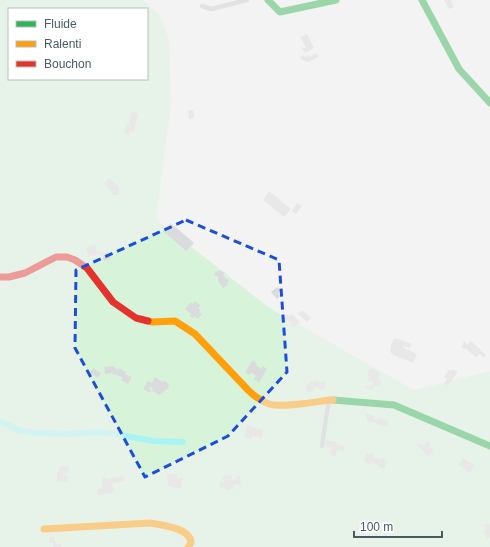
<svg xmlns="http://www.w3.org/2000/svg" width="490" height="547" font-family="Helvetica,sans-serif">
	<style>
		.green { fill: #d7f4db; fill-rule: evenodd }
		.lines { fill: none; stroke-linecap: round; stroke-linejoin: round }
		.canal { stroke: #a9f3f2; stroke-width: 6 }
		.building { fill: #dadbdc }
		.street { stroke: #cacecf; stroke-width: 4.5 }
		.fast { stroke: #30b455; stroke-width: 7 }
		.slow { stroke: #ff9f0a; stroke-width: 7 }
		.jam { stroke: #e5322d; stroke-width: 7 }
		.marked { fill: none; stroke: #1d4ed8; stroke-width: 3; stroke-dasharray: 8 5; stroke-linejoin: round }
	</style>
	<rect width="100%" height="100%" fill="#f4f3f3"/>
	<path class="green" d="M0 0H143L160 15 169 39 171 105 156 219 268 307 414 390 490 371V547H0ZM9 9H147V79H9Z"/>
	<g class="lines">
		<path class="canal" d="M0 421 18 430 34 433 69 434 96 432 109 433 153 441 183 442"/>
	</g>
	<path class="building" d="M444 0H451L454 7 449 9Z
		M307 34 314 48 305 53 302 49 306 47 300 37Z
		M317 53 318 57 308 62 302 60 300 57 303 55 305 57 308 55 309 57Z
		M188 110H193L194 118 189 119Z
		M132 111 138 114 134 132 130 131 129 135 124 134 126 124 129 125 130 115Z
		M109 178 119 187V195H112V192L104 184Z
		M269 191 291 209 284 217 263 200Z
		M297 203 302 206 296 214 292 211Z
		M171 223 194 243 186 251 163 231Z
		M95 244 97 252 100 251 101 253 108 251 111 259 104 261 102 255 99 256 98 254 89 257 86 248Z
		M219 270 225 273 223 276 229 280 227 283 228 285 223 288 218 281 219 280 218 279V276H215L214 275 216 271 217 272Z
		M277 287 281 290 278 293 280 296 277 299 271 292Z
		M195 301 200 305 198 308 201 310 199 312 202 314 198 319 195 317 193 318 191 317 190 316 191 314 185 309 191 302 193 304Z
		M302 310 311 318 307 322 298 314Z
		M287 314 289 316 292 314 300 322 294 327V326L292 327 291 325 292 324 284 317Z
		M395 338 412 344 410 348 404 346 403 348 417 354 413 363 394 355 390 352 391 345Z
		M464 341 467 345 471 341 486 355 483 357 480 354 476 357 467 350 466 348 464 349 461 346 464 344 463 343Z
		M253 360 257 364 256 365 261 369 263 366 267 369 259 383 254 379 256 376 251 372 249 375 245 372Z
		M113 366 118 370 119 368 126 372 125 374 132 377 128 384 121 380 123 378 115 374 114 375 112 373 105 374 104 367Z
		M93 368 101 373 98 378 90 373Z
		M370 368 380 372 378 378 381 380 379 387 374 386 373 390 365 388 367 385 371 387 373 382 368 380 369 376 367 375Z
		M452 369 458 372 448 386 444 383 447 379 444 377 449 370 451 371Z
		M155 377 163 382 164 380 169 385 168 390 167 389 160 395 151 390 153 388 150 387 149 389 151 390 150 393 143 389 148 381 152 383Z
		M317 380 318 382 325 381 326 388 319 390V387L314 388 315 391 307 392 306 385H309V382Z
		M366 414 375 416 374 420H377L378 418 388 420 387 426 376 424 377 423 373 422 366 421Z
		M247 425 263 430 262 438 252 436V439L244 437Z
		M326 440 336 442V444H339V445L345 446 344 451 337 450 336 456 330 455 331 449H332V448L324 445Z
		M427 441 430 444 429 446 434 451 428 456 418 446 420 443 423 446Z
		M369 453 374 454 373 459 376 458 381 459 382 457 386 458 385 461H387L385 469 379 467V465L372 463V464L365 463V460H364V457H366V454H369Z
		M463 458 474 465 470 473 458 465Z
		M69 466V472L63 473V475H67V481L57 482V472H59V467Z
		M167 474H177V478H183V481H181V488H173V486H168V481H167Z
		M232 475V480L237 479 236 476H240L241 484 233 485 234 489 226 490 225 487 220 488 219 483 225 482 224 480H223L222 476Z
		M124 476 125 481 112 483 114 491H112L113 493 98 495 97 489 103 488 101 477H106L107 479Z
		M489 523 490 526V537L487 539 484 531 486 529 484 525Z
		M50 537H55V542H56L57 544H61V547H53V543H49Z"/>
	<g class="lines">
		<path class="street" d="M202 6 211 9 247 0
			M322 446 326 418 329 400"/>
		<path class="fast" d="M268 0 280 12 336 0
			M422 0 459 69 490 103
			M333 400 394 405 490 446"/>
		<path class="slow" d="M148 321 152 322 175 321 195 334 248 390C254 396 261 401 269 404 283 408 314 402 329 400H333
			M44 529 150 523C161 525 191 528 191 543L188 547"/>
		<path class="jam" d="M0 277H9L25 273 56 257H67L75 260 87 268 113 302 136 318 148 321"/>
	</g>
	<path d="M0 0H490V547H0ZM186 220 279 260 287 372 228 436 145 477 75 348 76 270Z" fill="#f4f3f3" fill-opacity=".55" fill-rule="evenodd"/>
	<path class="marked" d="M186 220 279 260 287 372 228 436 145 477 75 348 76 270Z"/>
	<rect x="8" y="8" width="140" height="72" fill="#ffffff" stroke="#b6bdc0"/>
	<rect x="16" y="21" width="20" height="6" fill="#30b455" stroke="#b6bdc0"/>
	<text x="44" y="28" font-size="12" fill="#485b62">Fluide</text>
	<rect x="16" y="41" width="20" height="6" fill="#ff9f0a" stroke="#b6bdc0"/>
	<text x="44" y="48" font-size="12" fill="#485b62">Ralenti</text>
	<rect x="16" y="61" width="20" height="6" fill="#e5322d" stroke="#b6bdc0"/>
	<text x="44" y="68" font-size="12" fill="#485b62">Bouchon</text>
	<path d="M354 531v6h88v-6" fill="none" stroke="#485b62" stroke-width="2"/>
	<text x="360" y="531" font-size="12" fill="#485b62" stroke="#ffffff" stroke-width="3" paint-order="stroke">100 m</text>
</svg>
